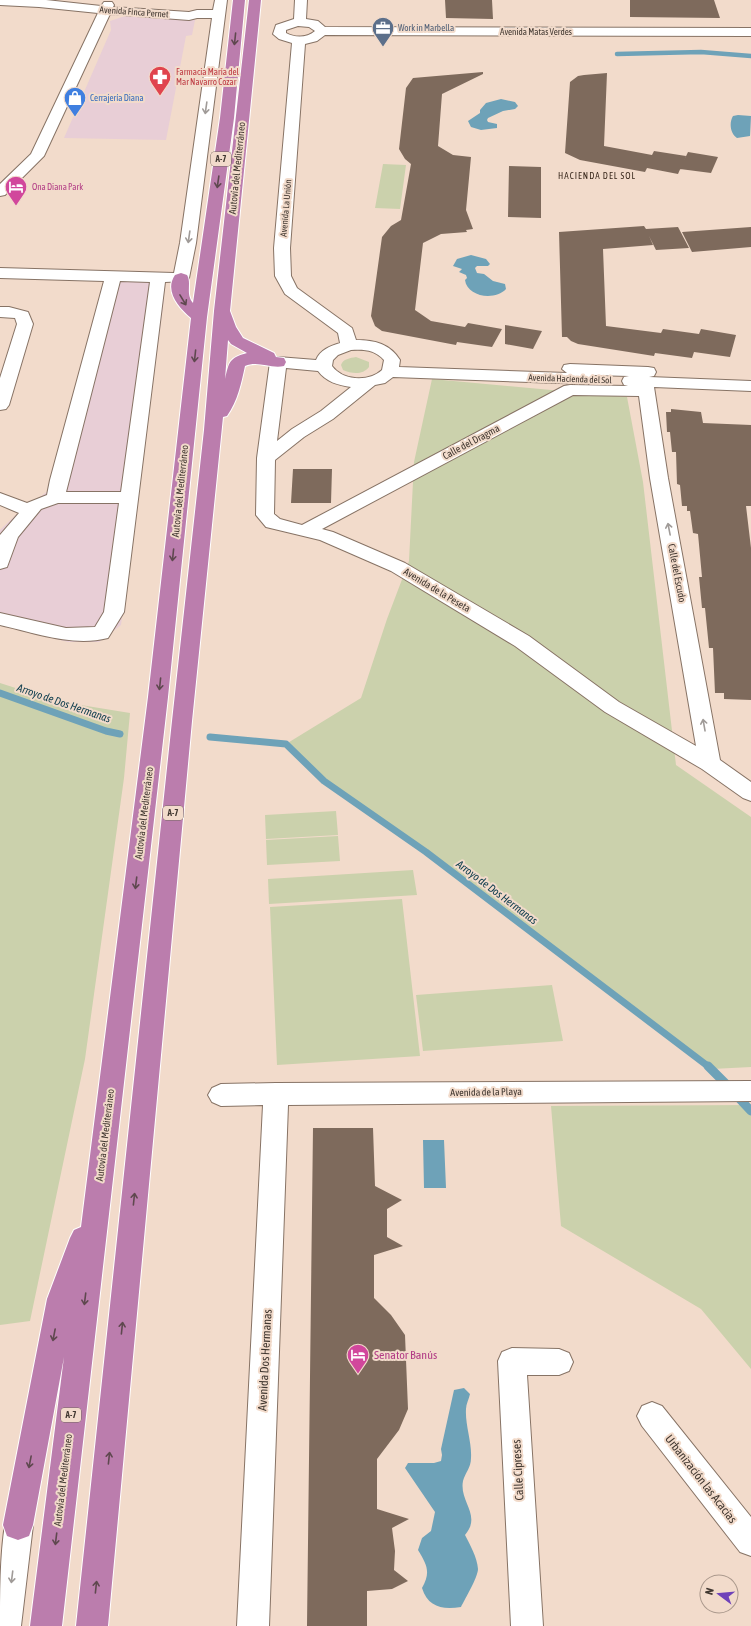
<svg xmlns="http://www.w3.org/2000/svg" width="751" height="1626" font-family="'Asap Condensed',sans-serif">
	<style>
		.commercial { fill: #e8ced6 }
		.green { fill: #cbd1ac }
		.water { fill: #6ea2b8 }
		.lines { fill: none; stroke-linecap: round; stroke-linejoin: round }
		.stream-far2 { stroke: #6ea2b8; stroke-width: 4.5 }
		.stream-far1 { stroke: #6ea2b8; stroke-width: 7 }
		.stream { stroke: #6ea2b8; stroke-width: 9 }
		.building { fill: #7e6a5c }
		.minor-casing { stroke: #877365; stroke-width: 2 }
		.highway-casing { stroke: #fff; stroke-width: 2 }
		.minor { fill: #fff; fill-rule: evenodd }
		.highway { fill: #bb7dad; fill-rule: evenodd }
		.oneway { stroke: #5f484f }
		.oneway2 { stroke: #a09b98 }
		.labels { text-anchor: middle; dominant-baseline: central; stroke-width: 4; stroke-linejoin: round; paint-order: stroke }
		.far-street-label { font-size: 9px; fill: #403730; stroke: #f2dbcb }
		.far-service-label { font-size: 9px; fill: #4e5e75; stroke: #f2dbcb; text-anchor: start }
		.far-health-label { font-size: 9px; fill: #be3a42; stroke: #f2dbcb; text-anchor: start }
		.far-shop-label { font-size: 9px; fill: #366cbe; stroke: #f2dbcb; text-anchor: start }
		.shield { fill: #f2dbcb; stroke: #75685e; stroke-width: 1 }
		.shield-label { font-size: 9px; font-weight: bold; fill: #403730 }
		.far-neighbourhood-label { font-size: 9px; letter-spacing: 1px; fill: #39281c; stroke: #f2dbcb }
		.far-hotel-label { font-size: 9px; fill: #b23c85; stroke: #f2dbcb; text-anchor: start }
		.street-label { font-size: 10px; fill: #403730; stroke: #f2dbcb }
		.water-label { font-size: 11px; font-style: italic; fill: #0b3b4c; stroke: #f2dbcb }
		.near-hotel-label { font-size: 12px; fill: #b23c85; stroke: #f2dbcb; text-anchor: start }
		.near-street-label { font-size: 12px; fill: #403730; stroke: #f2dbcb }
	</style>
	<rect width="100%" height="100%" fill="#f2dbcb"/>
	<path class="commercial" d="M125 16 195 20 192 35 186 36 166 140 64 138 111 30 110 21Z
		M108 280 148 281 164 299 121 625 99 642H68L2 625 0 623V530L17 514 52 488Z"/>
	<path class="green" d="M383 164 406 165 400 209 375 208Z
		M356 357 369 362V367C363 375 352 374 343 370L341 365C343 359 350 358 356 357Z
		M432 379 627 397 643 482 676 765 751 817V1067L712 1069 547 945 426 852 324 781 286 744 361 698 387 619 409 561 414 462Z
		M0 683 56 701 130 713 124 778 85 1059 30 1321 0 1325Z
		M336 811 338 835 266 839 265 815Z
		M338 836 340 861 267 865 266 840Z
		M413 870 417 895 269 904 268 879Z
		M402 899 420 1056 277 1065 270 907Z
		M552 985 563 1041 423 1051 416 995Z
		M751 1105V1369L701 1309 561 1226 551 1106Z"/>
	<path class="water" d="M501 99 515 102 518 106 515 109 503 111 488 118 487 120 488 122 497 124V128L481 130 471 127 468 121 480 113V110L486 103Z
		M738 115 751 116 750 136 737 138C730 133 729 123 733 116Z
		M471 255 486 259 490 264 488 266H477L475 268 477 273 484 274 493 281 505 284 506 289C495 301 467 297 465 280L467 278 466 275 459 272 462 269 453 266 457 259Z
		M423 1140H444L446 1188H424Z
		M464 1388 470 1394C469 1399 466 1404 466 1409 465 1425 472 1442 471 1458 471 1468 465 1473 463 1481 459 1502 482 1515 465 1535 470 1545 477 1557 478 1569 478 1577 465 1599 461 1607 442 1610 428 1607 422 1588 431 1572 427 1565 418 1550L422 1538 431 1531 435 1512 405 1468 408 1463H434L441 1461 442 1455 441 1449 454 1390Z"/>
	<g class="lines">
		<path class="stream-far2" d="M617 54 701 52 751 56"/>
		<path class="stream-far1" d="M0 693 106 731 120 734
			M210 737 286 744 324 781 426 852 709 1067"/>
		<path class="stream" d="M708 1066 729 1087
			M736 1095 751 1111"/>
	</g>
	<path class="building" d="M445 0H492L493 19 446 18Z
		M630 0H714L720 18 630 17Z
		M483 72V74L442 94 438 146 453 155 471 157 466 210 473 229 466 230 467 232 441 234 423 243 415 310 431 321 465 327 468 323 502 329 492 347 457 342 456 345 382 331 375 326 371 316 382 237 391 226 401 220 411 164 405 159 399 149 406 88 413 78Z
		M607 73 604 146 652 155 654 151 686 156 678 174 647 168 645 172 580 160 565 153 570 82 578 76 584 75Z
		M688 152 718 157 711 173 680 169Z
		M509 166 541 167V218L508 217Z
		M644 226 646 229 678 227 689 248 656 250 649 236 653 245 603 249 606 326 661 333 663 329 699 334 701 329 736 335 730 357 694 352 692 358 655 353 654 356 578 344 571 341 567 337H562L559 232Z
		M751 227V247L692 252 682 232Z
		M505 325 542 331 533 349 505 344Z
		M671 409 701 412 703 423 751 425V506H746L751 548V700L724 699V693H715L713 648H709L705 608H702L699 577H702L698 534 693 533 690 511H687V506H682L680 485 677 484 676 452H672L670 432H667L666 412H671Z
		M293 469H332L331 503H291Z
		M313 1128H373L375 1186 402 1200 387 1209V1237L403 1246 374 1255V1298L391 1315 405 1335 408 1409 399 1430 377 1459V1509L409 1519 392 1528 395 1551 394 1570 408 1581 392 1589 367 1591V1626H307Z"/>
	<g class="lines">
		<g class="minor-casing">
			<path id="minor" d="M0 0H46L101 6 104 2H112L114 5 113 7 189 12 197 10H213L215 0H227L196 243 189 278 187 281 165 282 124 612 108 638C73 647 35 633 0 625V613L66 628 95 627 104 612 119 503H58L41 509 18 537 7 567 0 569V535L19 513 0 505V493L27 503 47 495 50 480 104 281 0 278V268L174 273 180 243 212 18H197L189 20 110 14 44 156 5 195 0 196V184L31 154 98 13 39 7 0 5ZM120 281 150 282 121 492H66Z
				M295 0H307L306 19 318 21 325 27 751 28V36L325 35 317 41 305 44 290 248 291 276 297 288 352 328 356 340C375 340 390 344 400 360L399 367 567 373 562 369 564 365 570 364 648 367 654 368 656 372 654 376 649 377 751 381V391L654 387 668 478 720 760 751 782V801L743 798 702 769 605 712 515 646 391 571 320 540 266 527 256 515 257 458 270 362 272 358 278 357 316 360C320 350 330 346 340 343L338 333 285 294 275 276 274 248 292 43 279 39 273 34 276 25 294 19ZM298 26 309 27 315 31C307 38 295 38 286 33V30ZM351 350C364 349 375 350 384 360L382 370C369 382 343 381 332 366L333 360 338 355ZM286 368 318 371C326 382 338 385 351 387L321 411 292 429 277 441ZM592 375 629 376 624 377 622 381 624 385 628 386 570 385 564 386 302 525 280 519 274 514 275 460 304 437 333 419 375 385 385 383 393 377 588 384 594 383 596 379ZM573 395 639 396 650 478 696 746 619 702 529 636 405 563 333 532 322 529Z
				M0 307H9L28 312 33 324 9 405 6 409 0 410V378L17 324 15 318 0 317Z
				M751 1081V1101L288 1105 269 1626H237L263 1105 221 1106 212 1102 208 1095 212 1088 221 1084 276 1083Z
				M512 1348 559 1349 569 1353 573 1362 569 1371 559 1375H527L543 1626H511L498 1361 502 1352Z
				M652 1402 662 1406 751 1517V1556L740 1552 642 1426 637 1416 642 1406Z
				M18 1510 29 1514 33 1525 21 1626H0C0 1593 0 1545 7 1514Z"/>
		</g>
		<g class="highway-casing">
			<path id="highway" d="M233 0H245L234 118 207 317 168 697 62 1626H30L64 1357 33 1525 29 1536 18 1540 7 1536 3 1525 47 1299 70 1238 74 1230 81 1227 148 697 191 318C179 308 164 291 175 275L181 273 187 275C192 283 185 294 193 303L220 118Z
				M249 0H261L230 311 236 327 243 338 274 353 276 357 284 358 286 362 284 366C270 369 258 360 245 366 241 384 238 400 227 416L223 417 192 721 108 1626H76L172 721 204 430 214 311ZM228 340 231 344 247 353C229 358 229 362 225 379Z"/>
		</g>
		<use href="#minor" class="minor"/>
		<use href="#highway" class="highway"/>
	</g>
	<defs><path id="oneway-shaft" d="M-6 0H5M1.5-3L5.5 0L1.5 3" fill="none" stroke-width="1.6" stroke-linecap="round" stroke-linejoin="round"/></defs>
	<g class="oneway">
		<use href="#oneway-shaft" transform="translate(235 39) rotate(96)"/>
		<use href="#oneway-shaft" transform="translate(218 182) rotate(98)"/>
		<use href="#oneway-shaft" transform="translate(183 300) rotate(59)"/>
		<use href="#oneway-shaft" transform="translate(195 356) rotate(96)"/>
		<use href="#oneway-shaft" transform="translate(173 555) rotate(96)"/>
		<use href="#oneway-shaft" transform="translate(160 684) rotate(96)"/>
		<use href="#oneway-shaft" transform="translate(136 883) rotate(97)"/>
		<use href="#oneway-shaft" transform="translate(134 1199) rotate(-84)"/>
		<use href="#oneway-shaft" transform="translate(85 1299) rotate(97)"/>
		<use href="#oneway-shaft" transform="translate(122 1328) rotate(-84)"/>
		<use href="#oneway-shaft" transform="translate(54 1335) rotate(101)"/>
		<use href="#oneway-shaft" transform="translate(109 1458) rotate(-84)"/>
		<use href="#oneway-shaft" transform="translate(30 1462) rotate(101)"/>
		<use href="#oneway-shaft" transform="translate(56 1539) rotate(97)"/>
		<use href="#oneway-shaft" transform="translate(96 1587) rotate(-84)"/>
	</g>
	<g class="oneway2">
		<use href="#oneway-shaft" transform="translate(206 108) rotate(98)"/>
		<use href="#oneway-shaft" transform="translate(189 237) rotate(98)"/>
		<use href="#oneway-shaft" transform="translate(669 529) rotate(-101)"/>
		<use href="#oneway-shaft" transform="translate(704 725) rotate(-100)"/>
		<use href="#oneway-shaft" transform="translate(12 1577) rotate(97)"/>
	</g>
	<defs>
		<g id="office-pin" transform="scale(1.15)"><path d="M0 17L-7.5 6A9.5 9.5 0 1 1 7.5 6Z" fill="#5c6f8a" stroke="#f2dbcb"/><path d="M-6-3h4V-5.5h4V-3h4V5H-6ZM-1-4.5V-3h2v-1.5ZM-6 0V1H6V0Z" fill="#fff"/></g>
		<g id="pharmacy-pin" transform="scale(1.15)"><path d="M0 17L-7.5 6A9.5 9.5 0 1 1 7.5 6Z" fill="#e0444e" stroke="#f2dbcb"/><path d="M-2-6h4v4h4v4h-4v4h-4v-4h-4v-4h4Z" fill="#fff"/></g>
		<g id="shop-pin" transform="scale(1.15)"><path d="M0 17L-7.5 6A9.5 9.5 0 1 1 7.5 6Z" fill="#3f7fe0" stroke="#f2dbcb"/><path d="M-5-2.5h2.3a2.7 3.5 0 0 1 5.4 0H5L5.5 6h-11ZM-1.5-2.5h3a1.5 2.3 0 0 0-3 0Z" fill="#fff"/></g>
		<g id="hotel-pin" transform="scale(1.15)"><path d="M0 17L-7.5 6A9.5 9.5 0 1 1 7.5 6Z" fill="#d1479c" stroke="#f2dbcb"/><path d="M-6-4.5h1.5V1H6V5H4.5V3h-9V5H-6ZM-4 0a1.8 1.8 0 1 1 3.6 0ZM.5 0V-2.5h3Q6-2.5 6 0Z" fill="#fff"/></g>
	</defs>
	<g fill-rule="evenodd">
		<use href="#office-pin" x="383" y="28"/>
		<use href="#pharmacy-pin" x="160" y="77"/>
		<use href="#shop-pin" x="75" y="98"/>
		<use href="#hotel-pin" x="16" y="187"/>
		<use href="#hotel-pin" x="358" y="1355"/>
	</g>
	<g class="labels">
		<g class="far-street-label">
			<text transform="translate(134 12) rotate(4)">Avenida Finca Pernet</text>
			<text x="536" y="32">Avenida Matas Verdes</text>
			<text transform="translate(286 208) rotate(-85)">Avenida La Unión</text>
			<text transform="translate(570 379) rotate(2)">Avenida Hacienda del Sol</text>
		</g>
		<g class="far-service-label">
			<text x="398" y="28">Work in Marbella</text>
		</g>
		<g class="far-health-label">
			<text x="176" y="72">Farmacia María del<tspan x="176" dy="10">Mar Navarro Cozar</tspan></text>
		</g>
		<g class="far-shop-label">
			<text x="90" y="98">Cerrajería Diana</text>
		</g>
		<g class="shield">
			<rect x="211" y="152" width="20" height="14" rx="3"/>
			<rect x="163" y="806" width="20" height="14" rx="3"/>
			<rect x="61" y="1408" width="20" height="14" rx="3"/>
		</g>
		<g class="shield-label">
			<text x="221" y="159">A-7</text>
			<text x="173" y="813">A-7</text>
			<text x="71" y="1415">A-7</text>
		</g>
		<g class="far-neighbourhood-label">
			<text x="597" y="176">HACIENDA DEL SOL</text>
		</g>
		<g class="far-hotel-label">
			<text x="32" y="187">Ona Diana Park</text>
		</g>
		<g class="street-label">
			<text transform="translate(237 168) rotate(-84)">Autovía del Mediterráneo</text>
			<text transform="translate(471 442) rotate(-28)">Calle del Dragma</text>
			<text transform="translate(180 491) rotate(-84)">Autovía del Mediterráneo</text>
			<text transform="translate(677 573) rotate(79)">Calle del Escudo</text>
			<text transform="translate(437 590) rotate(31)">Avenida de la Peseta</text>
			<text transform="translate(144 813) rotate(-83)">Autovía del Mediterráneo</text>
			<text transform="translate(486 1092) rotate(-1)">Avenida de la Playa</text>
			<text transform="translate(105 1135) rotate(-83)">Autovía del Mediterráneo</text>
			<text transform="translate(63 1480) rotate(-83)">Autovía del Mediterráneo</text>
		</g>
		<g class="water-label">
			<text transform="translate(64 703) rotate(19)">Arroyo de Dos Hermanas</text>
			<text transform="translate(497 892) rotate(37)">Arroyo de Dos Hermanas</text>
		</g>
		<g class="near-hotel-label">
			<text x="374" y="1355">Senator Banús</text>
		</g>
		<g class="near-street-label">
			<text transform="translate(265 1360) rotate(-87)">Avenida Dos Hermanas</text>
			<text transform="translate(518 1470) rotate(-93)">Calle Cipreses</text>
			<text transform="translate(701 1479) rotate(52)">Urbanización las Acacias</text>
		</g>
	</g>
	<g transform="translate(719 1594) rotate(286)"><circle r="19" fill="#f2dbcb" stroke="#ab998d"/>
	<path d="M0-3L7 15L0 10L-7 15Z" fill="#6f42b9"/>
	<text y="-6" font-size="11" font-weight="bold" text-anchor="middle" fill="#403730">N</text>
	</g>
</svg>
